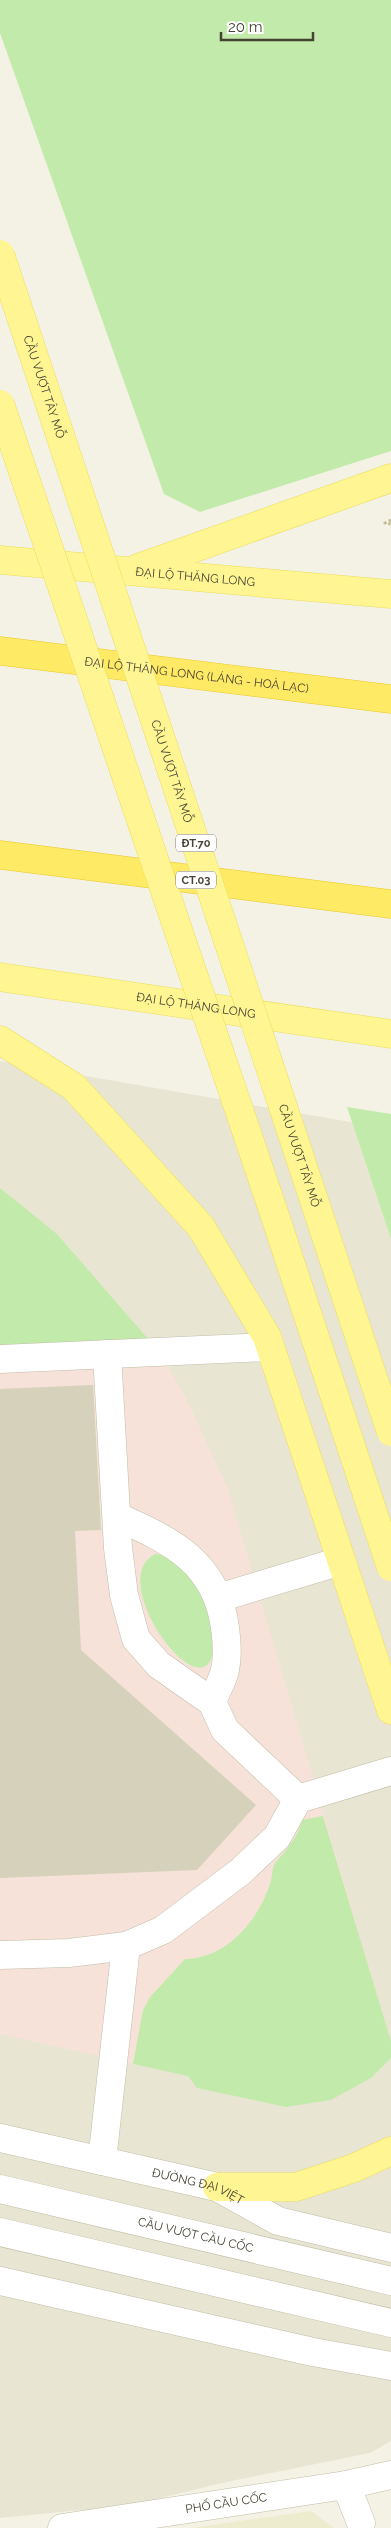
<svg xmlns="http://www.w3.org/2000/svg" width="391" height="2528" font-family="Raleway,sans-serif">
	<style>
		.residential { fill: #e8e6d3 }
		.education { fill: #eeecce }
		.medical { fill: #f6e2d8 }
		.green { fill: #c2ebab }
		.building { fill: #d6d1ba }
		.lines { fill: none; stroke-linecap: round; stroke-linejoin: round }
		.minor-casing { stroke: #c0bda7; stroke-width: 29 }
		.major-casing { stroke: #ecdd5b; stroke-width: 29 }
		.highway-casing { stroke: #e8c82b; stroke-width: 29 }
		.path { stroke: #c3bc97; stroke-width: 3; stroke-dasharray: 2.5 2.5; stroke-linecap: butt }
		.minor { stroke: #fff; stroke-width: 28 }
		.major { stroke: #fff693; stroke-width: 28 }
		.highway { stroke: #ffea65; stroke-width: 28 }
		.major-bridge-casing { stroke: #ecdd5b; stroke-width: 29; stroke-linecap: butt }
		.major-bridge { stroke: #fff693; stroke-width: 28 }
		.labels { text-anchor: middle; dominant-baseline: central; stroke-width: 4; stroke-linejoin: round; paint-order: stroke }
		.shield { fill: #fff; stroke: #7e7b71; stroke-width: 1 }
		.shield-label { font-size: 11px; font-weight: bold; fill: #474334 }
		.street-label { font-size: 12px; fill: #474334; stroke: #fff }
	</style>
	<rect width="100%" height="100%" fill="#f4f2e5"/>
	<path class="residential" d="M0 1061 391 1129V2441L370 2453 222 2483 132 2505 0 2518Z"/>
	<path class="education" d="M311 2511 334 2528H191Z"/>
	<path class="medical" d="M0 1188 57 1234 159 1351 185 1396 227 1486 391 2041V2058L371 2078 331 2100 286 2107 197 2088 188 2076 0 2034Z"/>
	<path class="green" d="M0 0H391V451L200 512 164 494 0 33Z
		M347 1107 391 1114V1239Z
		M0 1188 57 1234 150 1341 0 1348Z
		M155 1554C191 1556 216 1613 214 1645 209 1722 102 1581 155 1554Z
		M323 1816 391 2041V2058L371 2078 331 2100 286 2107 197 2088 188 2076 133 2064 143 2010 150 1997 185 1959C226 1959 258 1921 270 1884 272 1878 272 1871 274 1865 276 1860 283 1855 286 1850 294 1840 299 1832 302 1820Z"/>
	<path class="building" d="M93 1385 101 1530 75 1531 81 1650 256 1805 197 1870 0 1878V1389Z"/>
	<g class="lines">
		<g class="minor-casing">
			<g id="minor">
				<path d="M107 1354 118 1548 124 1595 136 1639 159 1665 212 1702 225 1730 298 1799"/>
				<path d="M0 1359 269 1347"/>
				<path d="M118 1517C172 1541 217 1563 225 1628 227 1642 228 1656 225 1670 223 1680 216 1691 212 1702"/>
				<path d="M218 1598 341 1561"/>
				<path d="M0 1955 69 1953 126 1946 163 1930 240 1872 277 1837 298 1799 391 1771"/>
				<path id="s1" d="M0 2138 217 2187 278 2221 391 2248"/>
				<path d="M102 2161 126 1946"/>
				<path id="s2" d="M0 2189 391 2281"/>
				<path d="M0 2232 391 2323"/>
				<path d="M0 2281 313 2352 391 2366"/>
				<path d="M346 2485 361 2523"/>
				<path id="s3" d="M62 2528 346 2485 391 2475"/>
			</g>
		</g>
		<g class="major-casing">
			<g id="major">
				<path id="s4" d="M0 560 391 594"/>
				<path d="M138 568 391 478"/>
				<path id="s5" d="M0 977 391 1034"/>
				<path d="M0 1040 74 1087 201 1227 267 1337 391 1710"/>
				<path d="M217 2187H296L354 2168 391 2151"/>
			</g>
		</g>
		<g class="highway-casing">
			<g id="highway">
				<path id="s6" d="M0 651 391 699"/>
				<path d="M0 855 391 904"/>
			</g>
		</g>
		<path class="path" d="M391 520 385 523 391 524"/>
		<use href="#minor" class="minor"/>
		<use href="#major" class="major"/>
		<use href="#highway" class="highway"/>
		<g class="major-bridge-casing">
			<g id="major-bridge">
				<path id="s7" d="M0 254 391 1432"/>
				<path d="M0 404 274 1213 391 1567"/>
			</g>
		</g>
		<use href="#major-bridge" class="major-bridge"/>
	</g>
	<g class="labels">
		<g class="shield">
			<rect x="176" y="834.5" width="40" height="17" rx="4"/>
			<rect x="176" y="871.5" width="40" height="17" rx="4"/>
		</g>
		<g class="shield-label">
			<text x="196" y="843">ĐT.70</text>
			<text x="196" y="880">CT.03</text>
		</g>
		<g class="street-label">
			<text stroke="none"><textPath href="#s7" startOffset="140">CẦU VƯỢT TÂY MỖ</textPath></text>
			<text stroke="none"><textPath href="#s4" startOffset="196">ĐẠI LỘ THĂNG LONG</textPath></text>
			<text stroke="none"><textPath href="#s6" startOffset="198">ĐẠI LỘ THĂNG LONG (LÁNG - HOÀ LẠC)</textPath></text>
			<text stroke="none"><textPath href="#s7" startOffset="545">CẦU VƯỢT TÂY MỖ</textPath></text>
			<text stroke="none"><textPath href="#s5" startOffset="198">ĐẠI LỘ THĂNG LONG</textPath></text>
			<text stroke="none"><textPath href="#s7" startOffset="950">CẦU VƯỢT TÂY MỖ</textPath></text>
			<text stroke="none"><textPath href="#s1" startOffset="204">ĐƯỜNG ĐẠI VIỆT</textPath></text>
			<text stroke="none"><textPath href="#s2" startOffset="201">CẦU VƯỢT CẦU CỐC</textPath></text>
			<text stroke="none"><textPath href="#s3" startOffset="166">PHỐ CẦU CỐC</textPath></text>
		</g>
	</g>
	<path d="M221 32v8h92v-8" fill="none" stroke="#474334" stroke-width="2.5"/>
	<text x="228" y="32" font-size="15" fill="#474334" stroke="#ffffff" stroke-width="4" paint-order="stroke">20 m</text>
</svg>
